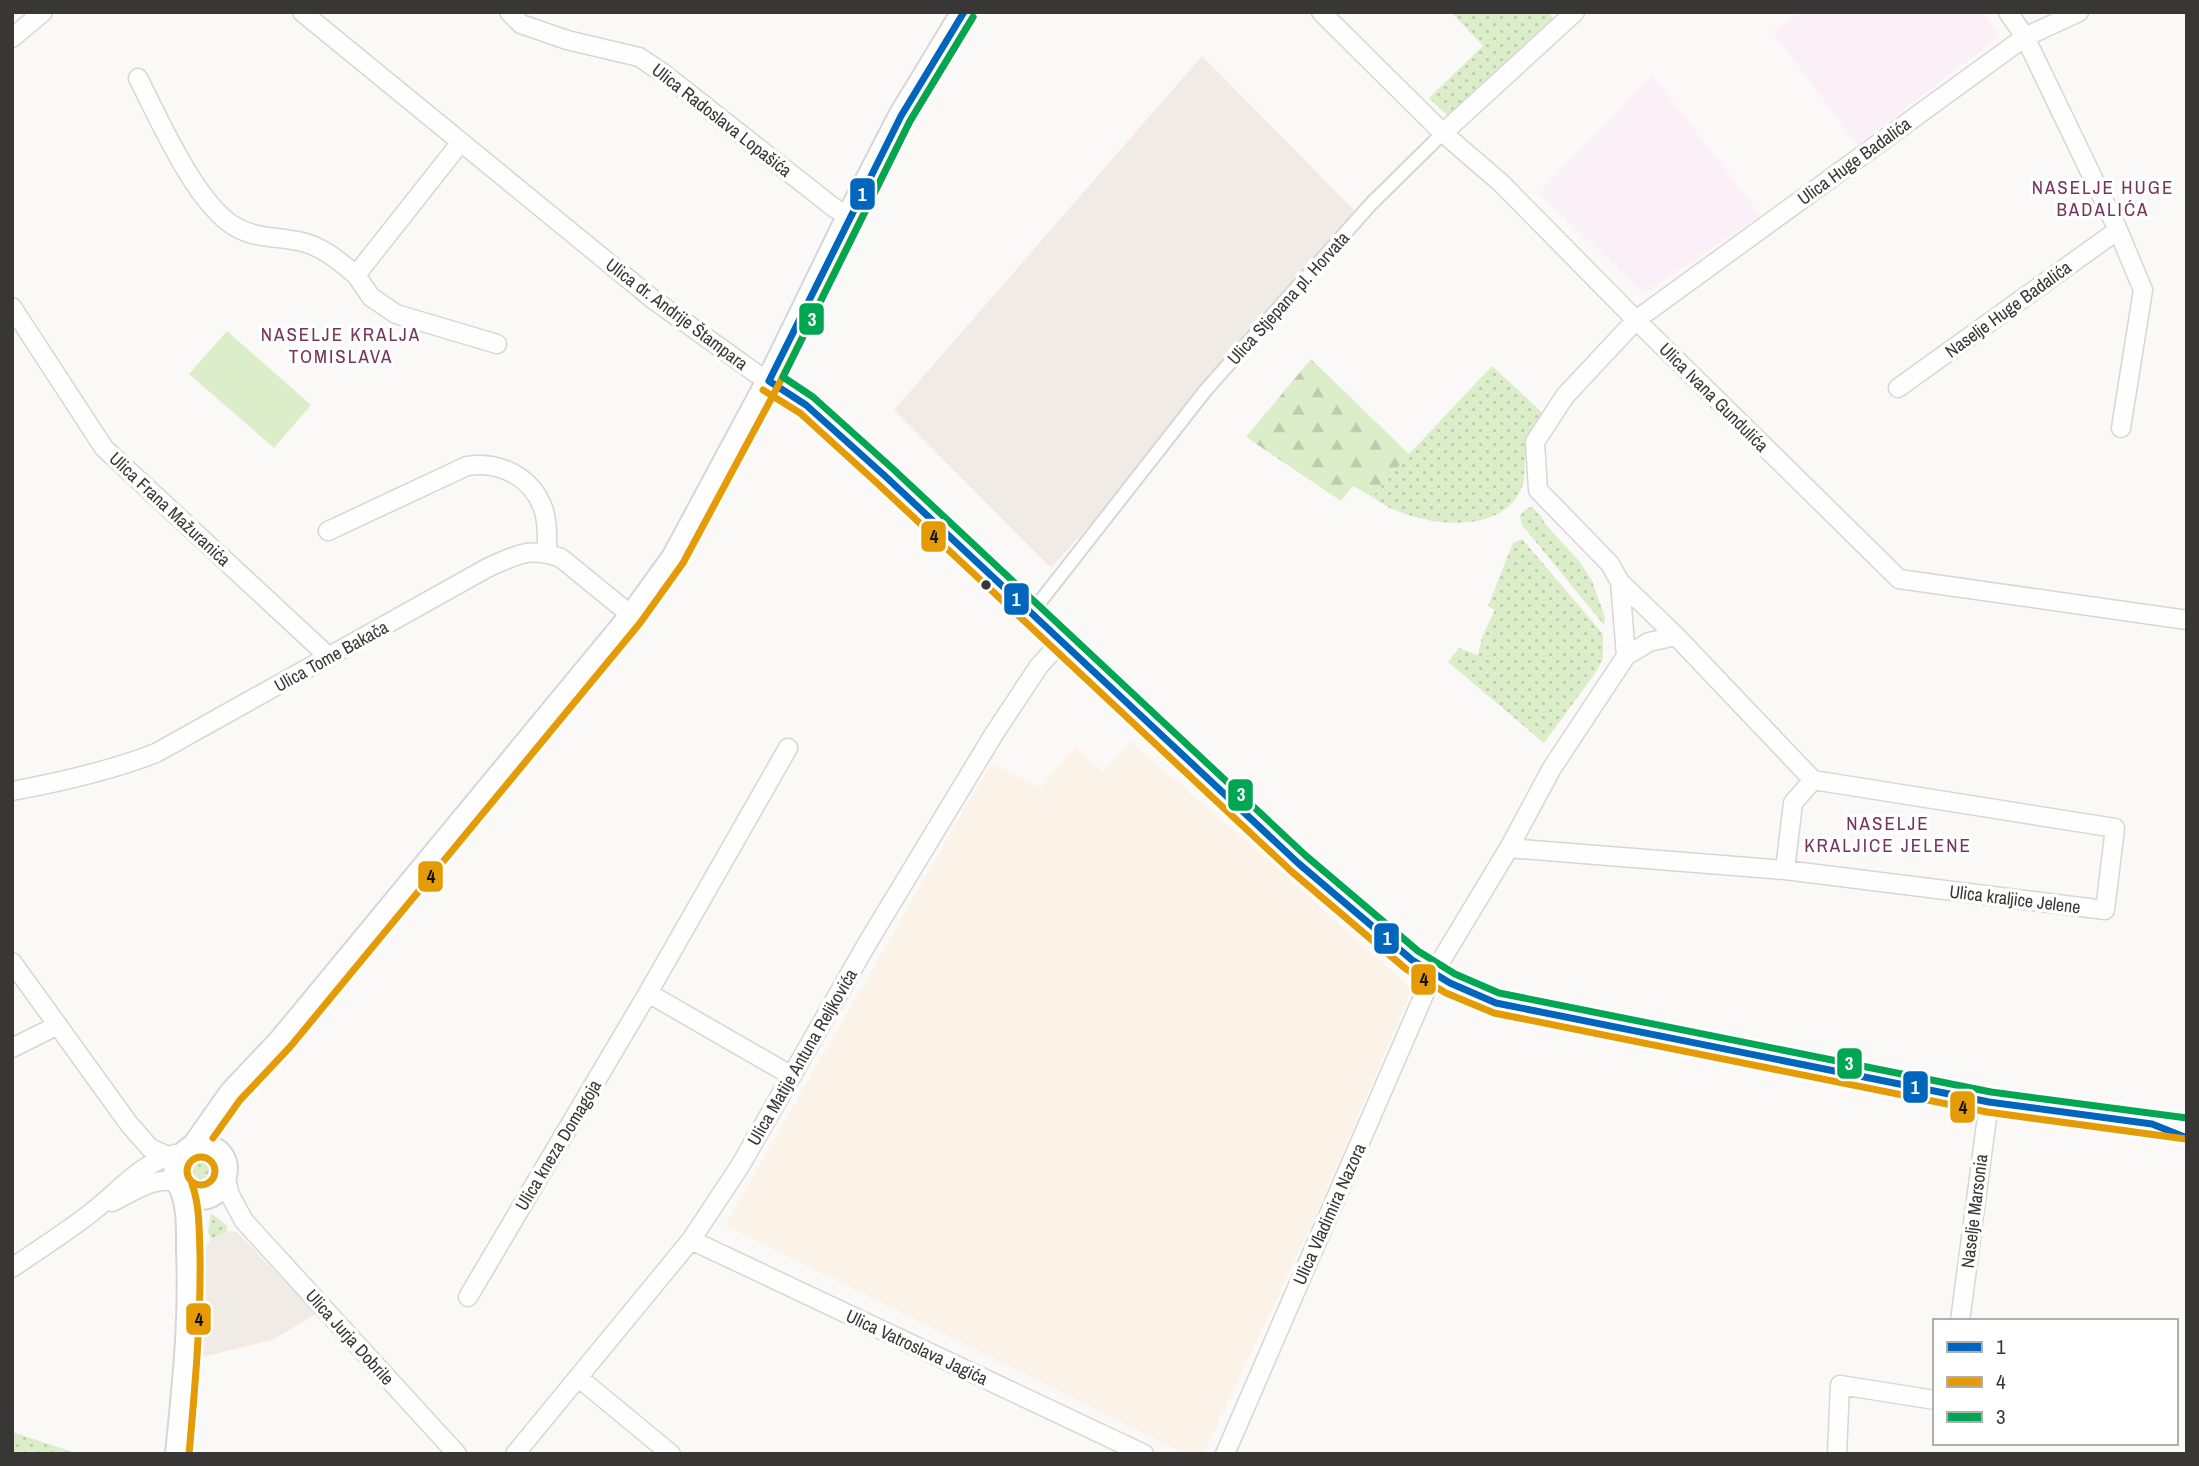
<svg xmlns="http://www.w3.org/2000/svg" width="2199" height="1466" font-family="'Archivo Narrow',sans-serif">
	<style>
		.built { fill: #f1ebe5 }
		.education { fill: #fcf0f8 }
		.medical { fill: #fbf3e7 }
		.grass { fill: url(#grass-dots) }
		.forest { fill: url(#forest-firs) }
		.pitch { fill: #dbedc9 }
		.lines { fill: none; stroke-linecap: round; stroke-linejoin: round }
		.pedestrian-casing { stroke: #d8d6d4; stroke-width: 16 }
		.minor-casing { stroke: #d8d6d4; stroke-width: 21 }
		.secondary-casing { stroke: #d8d6d4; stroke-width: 28 }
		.pedestrian { stroke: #fefefe; stroke-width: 12 }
		.minor { stroke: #fefefe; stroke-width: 18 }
		.secondary { stroke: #fefefe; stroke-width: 24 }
		.bus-1-casing { stroke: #fff; stroke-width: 12 }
		.bus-2-casing { stroke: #fff; stroke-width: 12 }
		.bus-3-casing { stroke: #fff; stroke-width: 12 }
		.bus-1 { stroke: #0065bd; stroke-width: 7 }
		.bus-2 { stroke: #e49b05; stroke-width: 7 }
		.bus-3 { stroke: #00a651; stroke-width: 7 }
		.bus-dot { fill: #393736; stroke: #fff; stroke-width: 2.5 }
		.labels { text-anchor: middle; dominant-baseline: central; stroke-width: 7; stroke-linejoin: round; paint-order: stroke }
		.street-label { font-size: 18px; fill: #393736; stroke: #fff }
		.neighbourhood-label { font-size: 19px; letter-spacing: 2px; fill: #74365c; stroke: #fff }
		.line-badge { stroke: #fff; stroke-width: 2.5 }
		.badge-label { font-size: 19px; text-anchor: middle; font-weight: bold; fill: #fff }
		.pale-badge-label { font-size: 19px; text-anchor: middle; font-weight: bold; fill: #111 }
	</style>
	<defs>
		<pattern id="grass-dots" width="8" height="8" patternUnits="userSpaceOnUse" patternTransform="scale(1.75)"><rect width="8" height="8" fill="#dbedc9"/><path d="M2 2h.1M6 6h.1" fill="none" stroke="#bdccad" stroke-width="1.8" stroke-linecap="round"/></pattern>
		<pattern id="forest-firs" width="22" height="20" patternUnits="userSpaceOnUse" patternTransform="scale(1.75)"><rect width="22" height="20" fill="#dbedc9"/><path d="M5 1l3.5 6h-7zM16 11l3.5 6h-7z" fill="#bdccad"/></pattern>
	</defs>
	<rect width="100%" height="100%" fill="#fbf9f7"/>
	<path class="built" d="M1202 56 1364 220 1051 568 894 410Z
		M227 1231 237 1232 316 1314 272 1340 202 1357 204 1249 211 1239Z"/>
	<path class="education" d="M1803 12H1982L2000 36 1857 145 1773 32Z
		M1652 75 1761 216 1644 294 1539 193Z"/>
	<path class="medical" d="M1130 742 1255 848 1412 989 1318 1211 1203 1454H1185L725 1225 991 763 1041 788 1075 747 1103 772Z"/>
	<path class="grass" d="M1451 12H1548L1555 20 1450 118 1429 98 1483 46Z
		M1492 366 1545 415C1537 429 1527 444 1525 460 1524 469 1526 478 1522 487 1502 536 1429 526 1390 508 1384 505 1378 501 1372 497L1409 454Z
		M1532 507 1541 516 1545 524 1580 562 1592 581 1605 617 1604 625 1522 525 1520 516 1526 509Z
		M1522 539 1603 634V658L1596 672 1544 743 1448 662 1459 648 1478 655 1482 637 1495 610 1488 606 1513 543Z
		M188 1171a12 12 0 1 1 24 0a12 12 0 1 1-24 0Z
		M211 1213 227 1226V1231L211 1239 208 1232Z
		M12 1432 79 1454H12Z"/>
	<path class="forest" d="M1311 359 1409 454 1372 497 1353 486 1341 501 1246 437Z"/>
	<path class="pitch" d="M227 331 311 405 274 448 189 374Z"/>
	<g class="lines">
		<g class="pedestrian-casing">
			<path id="pedestrian" d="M1032 612 1205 391 1371 204 1443 133"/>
		</g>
		<g class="minor-casing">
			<path id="minor" d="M302 12 654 300 754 372 806 405 1032 612 1298 863 1412 960 1450 983 1496 1003 1989 1102 2187 1129
				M509 12 521 24 567 40 639 57 663 73 833 207 849 217
				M1321 12 1443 133 1501 183 1636 320 1899 579 2187 620
				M2008 12 2025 37 2118 230 2143 290 2121 428
				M12 38 43 12
				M138 78C159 119 195 202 234 226 256 240 283 236 306 243 326 249 341 263 356 275
				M1443 133 1575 12
				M461 142 356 275 371 297 396 314 497 344
				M12 307 104 448 329 657
				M1898 388 2118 230
				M328 531 467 466C499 461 531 476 543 508 548 522 547 538 547 552
				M1626 656 1649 642 1676 636
				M12 791C61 782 110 771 156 753L489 567C517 555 530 546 561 558L632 616
				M1509 848 1785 870 2105 910 2115 828 1813 780 1676 636 1620 582
				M1785 870 1793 803 1813 780
				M12 962 129 1124 150 1148 168 1156
				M648 993 792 1076
				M12 1048 58 1025
				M225 1176 230 1195 244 1221 457 1454
				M112 1202C132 1193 156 1174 179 1183
				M691 1240 1144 1454
				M12 1268C39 1249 67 1232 92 1212 119 1191 141 1163 175 1154
				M468 1297 648 993 788 748
				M1960 1321 1989 1102
				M579 1378 671 1454
				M515 1454 691 1240 740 1166 868 942 994 734 1039 666 1062 641
				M1225 1454 1433 974 1509 848 1552 768 1626 656 1620 582 1610 564 1538 490 1535 442 1565 396 1636 320 2025 37 2079 12
				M1837 1454 1840 1385 1935 1400"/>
		</g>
		<g class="secondary-casing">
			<path id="secondary" d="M194 1147C247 1141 223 1218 186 1191 168 1178 177 1155 194 1147L232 1093 282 1040 632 616 674 558 769 381 849 217 901 116 964 12
				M178 1454C185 1386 192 1319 189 1251 189 1229 190 1207 182 1188"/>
		</g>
		<use href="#pedestrian" class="pedestrian"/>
		<use href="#minor" class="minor"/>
		<use href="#secondary" class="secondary"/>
		<g class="bus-1-casing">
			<path id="bus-1" d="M769 381 806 405 885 476 1298 863 1412 960 1450 983 1496 1003 1989 1102 2152 1124 2187 1138
				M769 381 901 116 964 12"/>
		</g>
		<g class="bus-2-casing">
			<path id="bus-2" d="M763 390 800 413 878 484 1291 871 1406 969 1446 993 1494 1013 1987 1112 2186 1139
				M213 1138 240 1100 290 1047 640 623 683 563 778 386 910 121 973 17
				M187 1171a14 14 0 1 1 28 0a14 14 0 1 1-28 0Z
				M189 1454C195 1387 201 1321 200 1254 199 1230 200 1207 192 1184"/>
		</g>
		<g class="bus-3-casing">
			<path id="bus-3" d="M973 17 910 121 783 377 813 397 892 468 1305 855 1418 951 1455 974 1499 993 1991 1092 2187 1118"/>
		</g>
		<use href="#bus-1" class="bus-1"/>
		<use href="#bus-2" class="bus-2"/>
		<use href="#bus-3" class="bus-3"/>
	</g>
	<circle class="bus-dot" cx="986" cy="585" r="6"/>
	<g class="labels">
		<g class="street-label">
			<text transform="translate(722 120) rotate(38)">Ulica Radoslava Lopašića</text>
			<text transform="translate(1854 161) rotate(-36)">Ulica Huge Badalića</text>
			<text transform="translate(1288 298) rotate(-48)">Ulica Stjepana pl. Horvata</text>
			<text transform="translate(2008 309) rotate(-36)">Naselje Huge Badalića</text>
			<text transform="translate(677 314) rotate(37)">Ulica dr. Andrije Štampara</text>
			<text transform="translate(1714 397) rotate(45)">Ulica Ivana Gundulića</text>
			<text transform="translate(170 509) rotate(43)">Ulica Frana Mažuranića</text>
			<text transform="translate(331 656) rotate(-29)">Ulica Tome Bakača</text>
			<text transform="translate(2015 899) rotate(7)">Ulica kraljice Jelene</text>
			<text transform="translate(802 1057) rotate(-60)">Ulica Matije Antuna Reljkovića</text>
			<text transform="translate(558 1145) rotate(-59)">Ulica kneza Domagoja</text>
			<text transform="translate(1974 1211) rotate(-83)">Naselje Marsonia</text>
			<text transform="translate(1329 1214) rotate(-66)">Ulica Vladimira Nazora</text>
			<text transform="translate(350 1337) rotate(48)">Ulica Jurja Dobrile</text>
			<text transform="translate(917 1347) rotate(25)">Ulica Vatroslava Jagića</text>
		</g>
		<g class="neighbourhood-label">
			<text x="2103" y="187">NASELJE HUGE<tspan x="2103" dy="22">BADALIĆA</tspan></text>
			<text x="341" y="334">NASELJE KRALJA<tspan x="341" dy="22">TOMISLAVA</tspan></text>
			<text x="1888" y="823">NASELJE<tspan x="1888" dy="22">KRALJICE JELENE</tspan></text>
		</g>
	</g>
	<g class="line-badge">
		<rect x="849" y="177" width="27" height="34" rx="7" fill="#0065bd"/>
		<rect x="798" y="302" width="27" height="34" rx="7" fill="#00a651"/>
		<rect x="920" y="520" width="27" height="33" rx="7" fill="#e49b05"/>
		<rect x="1003" y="582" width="27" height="34" rx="7" fill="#0065bd"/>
		<rect x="1227" y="778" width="27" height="34" rx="7" fill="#00a651"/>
		<rect x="417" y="860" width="27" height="33" rx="7" fill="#e49b05"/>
		<rect x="1373" y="922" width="27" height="33" rx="7" fill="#0065bd"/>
		<rect x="1410" y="963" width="27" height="33" rx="7" fill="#e49b05"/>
		<rect x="1836" y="1047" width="27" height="33" rx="7" fill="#00a651"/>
		<rect x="1902" y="1070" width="27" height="34" rx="7" fill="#0065bd"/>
		<rect x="1949" y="1090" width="27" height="34" rx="7" fill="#e49b05"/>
		<rect x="185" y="1302" width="27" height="34" rx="7" fill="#e49b05"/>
	</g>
	<g class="badge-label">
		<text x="862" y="201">1</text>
		<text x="812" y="326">3</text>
		<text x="1016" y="606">1</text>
		<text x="1241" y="801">3</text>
		<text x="1387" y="945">1</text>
		<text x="1849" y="1070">3</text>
		<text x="1915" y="1094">1</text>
	</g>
	<g class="pale-badge-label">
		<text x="934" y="543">4</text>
		<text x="431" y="883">4</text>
		<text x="1424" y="986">4</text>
		<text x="1963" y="1114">4</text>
		<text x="199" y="1326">4</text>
	</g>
	<rect width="2199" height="1466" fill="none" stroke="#393736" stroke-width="28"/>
	<rect x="1933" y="1319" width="245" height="126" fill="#ffffff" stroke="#b0afaf" stroke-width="2"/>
	<rect x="1947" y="1342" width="35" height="10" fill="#0065bd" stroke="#b0afaf" stroke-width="2"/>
	<text x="1996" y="1354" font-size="21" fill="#393736">1</text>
	<rect x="1947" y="1377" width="35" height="10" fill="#e49b05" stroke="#b0afaf" stroke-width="2"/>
	<text x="1996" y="1389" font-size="21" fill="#393736">4</text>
	<rect x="1947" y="1412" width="35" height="10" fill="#00a651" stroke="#b0afaf" stroke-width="2"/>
	<text x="1996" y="1424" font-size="21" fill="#393736">3</text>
</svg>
